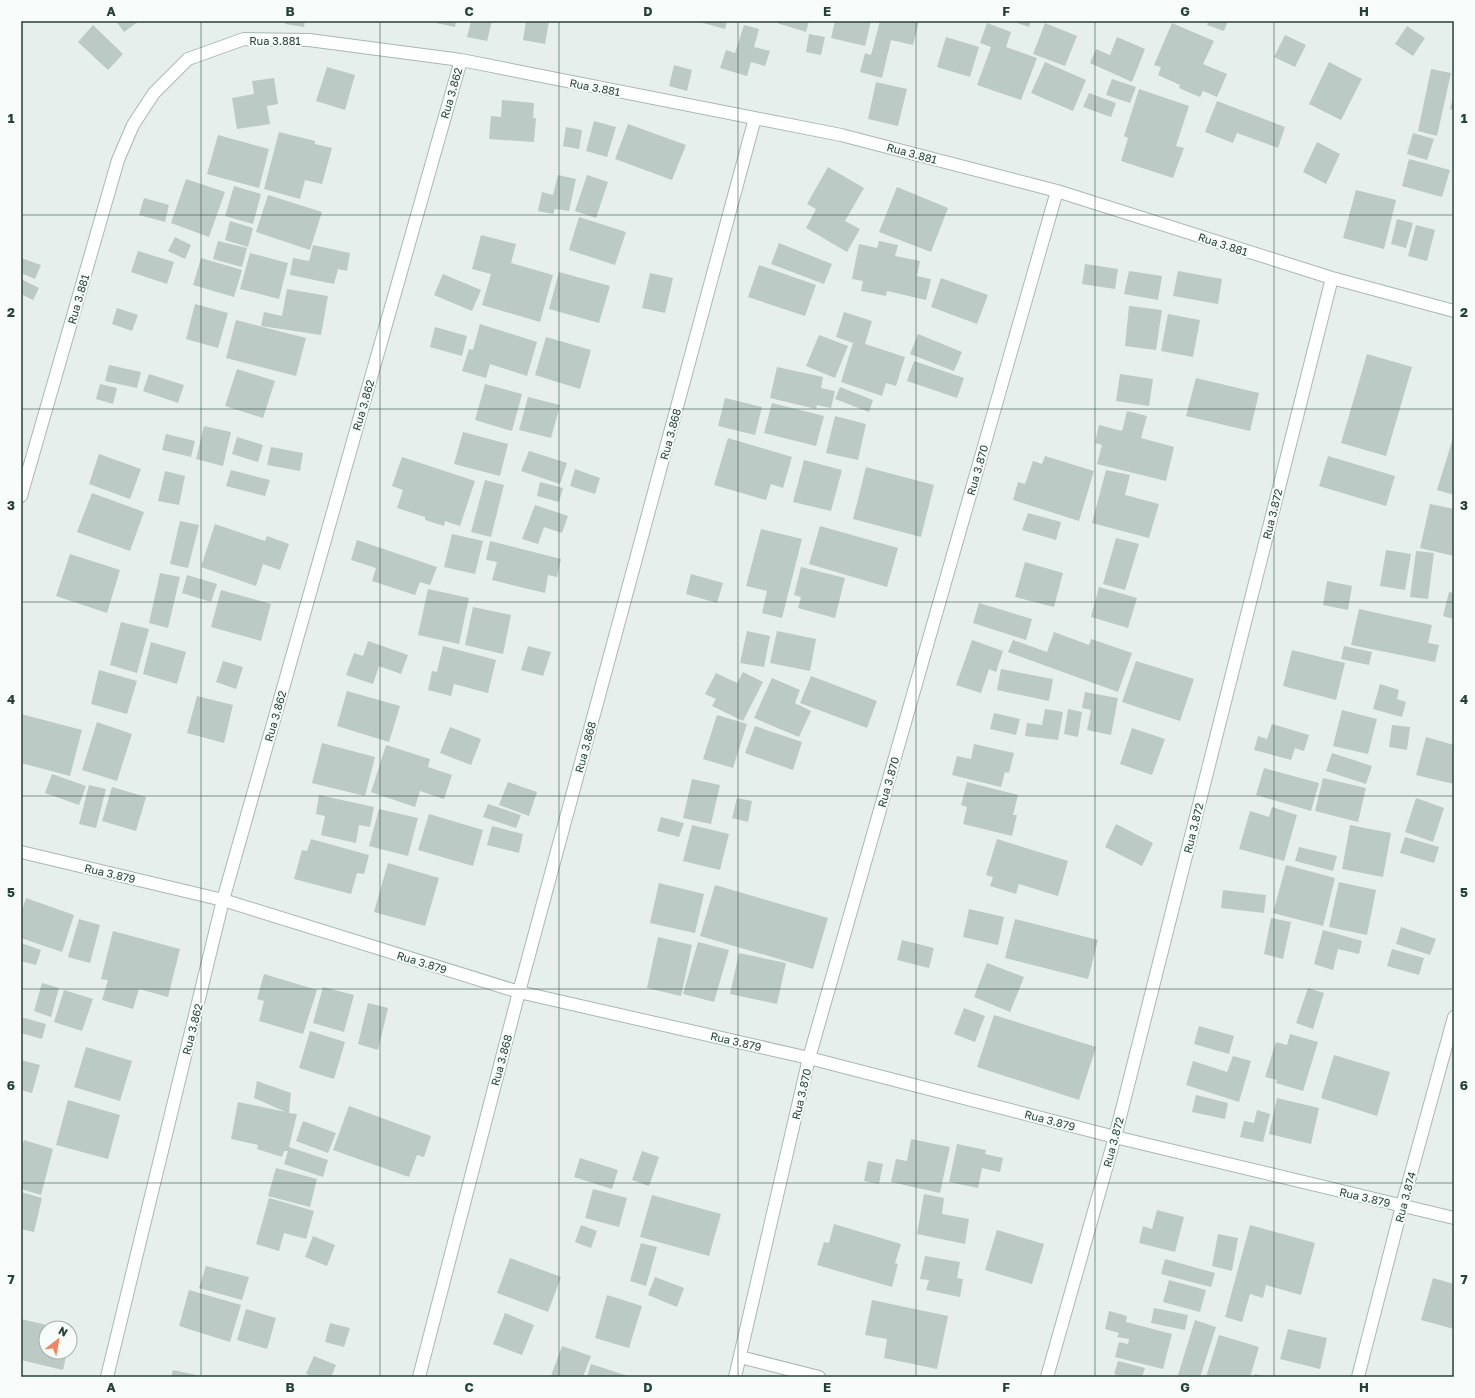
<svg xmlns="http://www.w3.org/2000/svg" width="1475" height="1398" font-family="'Golos Text',sans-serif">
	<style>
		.building { fill: #bbcac4 }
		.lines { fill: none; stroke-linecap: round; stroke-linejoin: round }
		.minor-casing { stroke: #a8b8b2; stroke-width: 14 }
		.minor { stroke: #fff; stroke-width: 12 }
		.grid { fill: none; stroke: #24423a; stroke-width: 1; stroke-opacity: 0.55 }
		.labels { text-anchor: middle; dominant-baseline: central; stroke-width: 4; stroke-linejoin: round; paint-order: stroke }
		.street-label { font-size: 11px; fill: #24423a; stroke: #f7fbf9 }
		.neatline { fill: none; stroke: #24423a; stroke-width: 1.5 }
		.grid-label { font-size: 13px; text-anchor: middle; font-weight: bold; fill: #24423a }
	</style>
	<rect width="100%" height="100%" fill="#e6efeb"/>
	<path class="building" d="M116 21H139L124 32Z
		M285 21H305L304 27 285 24Z
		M436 21H456L455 27 436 23Z
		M471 21H492L487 41 467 37Z
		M526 21H549L545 44 523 40Z
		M696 21H727L725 29Z
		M778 21H809L806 32 777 23Z
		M835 21H871L865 46 831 38Z
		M880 21H919L913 45 891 40 882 78 860 72 865 53 871 55Z
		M1012 21H1031L1029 27Z
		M1209 21H1228L1224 31 1207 25Z
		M987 23 1011 32 1006 47 1037 58 1021 100 977 85 991 47 980 43Z
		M1045 23 1077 36 1065 66 1033 54Z
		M1172 23 1214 41 1203 64 1227 74 1217 97 1203 91 1200 97 1179 88 1180 85 1158 75 1161 67 1154 65Z
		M93 25 123 54 108 70 78 42Z
		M744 25 759 29 754 47 770 51 765 66 751 62 747 76 720 68 726 50 735 53Z
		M1407 26 1425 38 1413 56 1395 44Z
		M809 34 825 37 821 55 806 52Z
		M1285 35 1306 45 1295 67 1274 57Z
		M946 37 979 47 970 77 937 67Z
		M1117 37 1145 49 1132 82 1090 63 1096 49 1110 55Z
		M1045 62 1086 80 1073 111 1031 93Z
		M1329 62 1362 79 1341 120 1309 104Z
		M674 65 692 70 687 91 669 86Z
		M327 67 355 75 345 110 316 101Z
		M1431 69 1451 73 1437 136 1418 131Z
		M274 78 278 104 267 106 270 124 237 129 232 98 254 94 252 81Z
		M1112 79 1136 87 1130 103 1106 95Z
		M876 82 907 89 898 126 868 119Z
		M1139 89 1189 106 1176 146 1184 148 1173 178 1121 161 1128 138 1124 136Z
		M1089 93 1116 103 1111 117 1083 107Z
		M1454 95V110L1450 109Z
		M502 100 534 103 533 118H536L534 142 489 139 491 116 501 117Z
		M1217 101 1285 127 1278 148 1237 133 1233 143 1205 132Z
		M594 121 616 127 607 157 586 151Z
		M628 124 686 145 672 180 615 159Z
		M566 127 582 130 579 149 563 146Z
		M279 132 315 141V144L332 148 322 184 305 180 300 199 264 189Z
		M1413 133 1434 139 1427 160 1407 154Z
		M218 135 269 149 259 188 207 174Z
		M1317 142 1340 154 1326 184 1303 172Z
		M1409 159 1450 170 1442 197 1402 186Z
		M828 167 864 188 845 221 860 229 847 252 806 228 816 209 807 204Z
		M558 175 576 179 569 211 555 209 553 214 538 211 542 192 553 195Z
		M587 175 608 182 596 218 575 211Z
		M186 179 225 192 209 237 171 223Z
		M234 186 261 194 253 224 225 216Z
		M897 187 948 208 931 252 879 232Z
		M1356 190 1396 200 1384 249 1343 238Z
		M268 195 322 212 310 250 256 232Z
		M144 198 169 205 165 222 139 215Z
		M579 217 626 232 615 265 569 250Z
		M1397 219 1413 223 1406 248 1391 244Z
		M230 221 253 228 248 247 225 240Z
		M1416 225 1435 230 1427 261 1408 256Z
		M481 235 516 244 511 263 553 275 540 322 482 305 491 274 472 269Z
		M175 237 191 245 185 259 168 251Z
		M218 241 247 248 242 267 213 259Z
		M879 241 898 245 895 256 920 261 917 276 931 279 926 300 887 291 886 296 861 291 863 281 852 279 859 244 877 248Z
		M779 243 832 264 824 284 771 264Z
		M313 245 350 253 347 271 338 269 334 284 290 275 293 258 309 261Z
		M138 251 174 262 167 284 131 272Z
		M250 253 288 263 279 299 240 289Z
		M21 258 41 265 35 279 21 273Z
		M201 258 242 270 234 297 193 285Z
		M1085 264 1118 269 1115 289 1082 284Z
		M759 265 816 285 805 316 748 297Z
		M1129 271 1162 276 1158 300 1124 294Z
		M1178 271 1222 279 1218 304 1173 296Z
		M559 272 610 286 599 323 549 309Z
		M650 273 673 278 665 313 642 308Z
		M443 274 481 290 472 311 434 295Z
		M941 278 988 295 977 324 931 307Z
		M21 279 39 288 33 300 21 294Z
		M287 289 328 296 321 335 261 326 264 312 282 316Z
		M195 304 228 313 218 348 186 339Z
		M1129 306 1162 310 1156 350 1125 346Z
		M117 308 138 315 132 331 112 324Z
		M844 312 872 321 865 344 905 357 896 386 886 383 882 396 841 382 853 343 836 337Z
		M1168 314 1200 320 1193 357 1161 351Z
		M236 320 306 338 296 376 226 358Z
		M480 324 537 342 527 376 490 364 486 378 462 371 469 349 473 350Z
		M435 327 467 336 462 356 430 347Z
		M918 334 962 352 954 371 910 354Z
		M819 335 848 346 835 378 806 366Z
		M546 337 591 350 580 389 535 375Z
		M1367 354 1412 367 1386 456 1341 443Z
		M914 361 964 378 957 398 907 381Z
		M109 365 141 372 137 388 105 381Z
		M777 367 823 377 821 388 835 391 831 408 817 405 816 409 770 398Z
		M237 369 275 381 263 418 225 406Z
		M149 374 184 385 178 403 143 391Z
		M1120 374 1153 379 1149 406 1116 401Z
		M1196 378 1259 393 1250 431 1186 416Z
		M100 384 117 388 113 404 96 399Z
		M485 384 522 394 512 431 475 420Z
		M840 387 873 400 869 412 835 399Z
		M528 397 560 405 551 438 519 430Z
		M725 398 762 407 755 435 718 426Z
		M772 403 824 416 816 446 764 433Z
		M1127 411 1147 416 1141 438 1174 447 1166 481 1097 464 1102 445 1095 443 1099 425 1122 431Z
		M835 416 866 424 858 460 826 453Z
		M204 426 231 432 223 466 196 459Z
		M463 432 508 444 500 476 454 464Z
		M166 434 195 441 191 457 162 450Z
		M1454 435V495L1437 490Z
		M237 437 263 445 258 462 232 454Z
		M728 438 792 457 783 488 771 484 766 500 714 485Z
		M271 447 303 453 300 471 267 465Z
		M529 451 567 463 560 484 521 471Z
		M99 454 141 469 130 499 89 484Z
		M1045 456 1094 471 1079 521 1013 500 1018 482 1025 484 1033 461 1042 464Z
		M1328 456 1395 476 1386 506 1319 486Z
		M402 457 475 481 460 526 445 521 444 526 425 520V517L397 508 403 490 392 486Z
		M804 460 842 470 831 511 793 502Z
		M866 467 934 485 921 537 853 519Z
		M575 469 600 478 595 494 570 486Z
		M231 470 270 480 265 496 226 486Z
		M1106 470 1130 475 1125 495 1159 504 1149 538 1092 523Z
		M165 471 185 476 179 505 158 501Z
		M485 480 504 485 491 537 471 532Z
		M540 482 563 488 559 502 537 496Z
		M92 493 144 512 130 551 77 532Z
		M1430 504 1454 509V556L1420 548Z
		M535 505 568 516 562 533 544 527 538 544 522 539Z
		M1028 513 1061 522 1056 540 1022 530Z
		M180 521 199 525 188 568 170 564Z
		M215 524 265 541 267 536 289 544 280 570 263 564 256 586 201 567Z
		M820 526 898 548 887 587 809 564Z
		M761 529 802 539 782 618 762 613 767 591 746 586Z
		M452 534 483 541 475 574 444 567Z
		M1116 538 1139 544 1125 590 1103 584Z
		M357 540 437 567 430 585 420 582 415 595 372 581 376 568 351 560Z
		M490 541 561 559 557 577 548 575 545 593 492 580 497 562 486 560Z
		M1386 550 1411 554 1405 590 1380 586Z
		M1416 551 1434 553 1428 599 1410 597Z
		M70 554 120 570 107 613 56 596Z
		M1025 562 1063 573 1054 607 1015 597Z
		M801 567 845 578 835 618 798 608 801 597 794 595Z
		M160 573 180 577 168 628 149 623Z
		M691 574 723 583 717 603 686 594Z
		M187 575 217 584 211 602 182 593Z
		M1327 581 1352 586 1348 610 1323 605Z
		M1099 587 1137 598 1128 628 1091 617Z
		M428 589 469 598 459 644 418 635Z
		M221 590 271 604 261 641 211 627Z
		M1449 592 1454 593V619L1443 616Z
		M979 603 1032 619 1026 640 973 623Z
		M473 607 511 615 503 654 465 645Z
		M1359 609 1432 625 1428 643 1439 645 1435 662 1351 645Z
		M121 622 149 629 137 673 110 665Z
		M747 631 770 636 764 667 740 663Z
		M777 631 816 639 810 671 770 663Z
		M1054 632 1089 645 1091 639 1132 653 1118 692 1008 652 1013 640 1047 652Z
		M972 640 1003 651 996 672 989 669 981 693 956 685Z
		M368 641 408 655 401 674 379 666 373 684 346 675 354 653 363 656Z
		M151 642 186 652 177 684 143 674Z
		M443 646 496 660 488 693 454 684 451 696 428 690 432 671 437 672Z
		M528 646 551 652 543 676 521 670Z
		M1344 646 1372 652 1369 665 1341 659Z
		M1292 650 1345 663 1336 700 1283 686Z
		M223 661 243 667 236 689 216 682Z
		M1136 661 1194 679 1180 721 1122 702Z
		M1001 669 1053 679 1049 701 997 690Z
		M99 670 137 681 127 714 91 704Z
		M743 672 763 682 743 721 712 706 716 699 705 694 716 673 737 683Z
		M811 676 877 701 867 728 800 703Z
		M772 678 800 690 795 703 811 711 799 737 754 718Z
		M1380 684 1399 690 1397 699 1406 702 1402 717 1373 709Z
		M347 691 400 706 389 742 337 726Z
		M1085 692 1118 698 1111 735 1087 730 1091 710 1082 708Z
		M197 696 233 705 224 743 187 733Z
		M1045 709 1063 712 1058 740 1025 736 1027 723 1042 725Z
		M1068 709 1082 712 1078 737 1064 734Z
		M1342 710 1377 719 1368 754 1333 746Z
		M994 713 1020 719 1016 735 990 729Z
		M21 714 82 730 70 776 21 763Z
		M717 715 747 724 733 768 703 759Z
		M97 722 132 734 117 781 82 770Z
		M1272 724 1309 735 1304 751 1295 748 1291 760 1254 750 1258 736 1267 739Z
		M1392 725 1410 727 1407 750 1389 747Z
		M755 726 802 742 793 770 745 753Z
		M450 727 481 739 471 765 440 753Z
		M1132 728 1165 739 1152 775 1120 764Z
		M1426 737 1454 745V784L1416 775Z
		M322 743 375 757 365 796 312 783Z
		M974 744 1014 753 1009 773 1005 772 1001 787 952 775 957 756 971 759Z
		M386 745 430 759 428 767 452 775 444 799 420 791 415 807 371 792Z
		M1332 753 1372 766 1366 784 1326 771Z
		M1264 768 1319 783 1311 811 1256 795Z
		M52 774 86 786 79 805 45 793Z
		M1323 778 1366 788 1358 822 1315 811Z
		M692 779 720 785 711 824 683 818Z
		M508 782 537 792 529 816 499 805Z
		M967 782 1018 795 1013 815H1017L1012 836 963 824 967 807 961 805Z
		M89 785 106 789 96 828 79 824Z
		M112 787 146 797 136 831 102 821Z
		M319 795 374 807 370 827 359 825 356 843 321 835 325 816 316 814Z
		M737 798 752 801 748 822 732 818Z
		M1416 798 1444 808 1433 842 1405 832Z
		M488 804 521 815 516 828 483 817Z
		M1272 807 1297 815 1284 861 1239 849 1250 811 1269 817Z
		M379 809 418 818 408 856 369 846Z
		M429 814 483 830 473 866 418 850Z
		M661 817 684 823 679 837 657 831Z
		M1116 824 1153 843 1142 866 1105 847Z
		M692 825 729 834 720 870 683 861Z
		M1350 825 1391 833 1383 877 1342 869Z
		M492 826 523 834 519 853 487 845Z
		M1405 837 1439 847 1434 863 1400 853Z
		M311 839 369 855 364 874 357 873 351 894 294 879 302 850 307 851Z
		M997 839 1068 861 1058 896 1019 884 1016 894 990 886 993 877 986 875Z
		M1299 847 1337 856 1333 871 1295 861Z
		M388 863 439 878 425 926 374 912Z
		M1286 865 1335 878 1323 926 1273 913Z
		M1339 882 1376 890 1367 935 1329 927Z
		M659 883 704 894 695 933 650 923Z
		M715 885 828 918 813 969 700 936Z
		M1223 890 1266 895 1264 913 1221 908Z
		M26 898 74 915 62 952 21 938V913Z
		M969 909 1004 917 998 945 963 937Z
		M1271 918 1291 922 1283 959 1264 954Z
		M79 919 100 925 90 963 68 957Z
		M1015 919 1098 940 1088 979 1005 958Z
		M1401 927 1436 939 1430 955 1396 944Z
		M1323 930 1362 941 1359 954 1338 949 1333 970 1314 964Z
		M113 931 180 949 168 997 139 989 133 1009 102 1000 108 980 101 979Z
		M658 937 692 945 681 996 647 988Z
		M902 940 934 948 929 968 897 960Z
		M698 942 729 950 714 1002 683 994Z
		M21 943 41 950 36 965 21 961Z
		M1392 949 1424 958 1419 975 1387 966Z
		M739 953 786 963 777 1004 730 994Z
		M987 963 1024 977 1010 1012 974 997Z
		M264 974 317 990 303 1034 259 1021 264 1001 257 999Z
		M42 983 59 988 51 1017 34 1011Z
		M323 987 354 995 344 1032 313 1023Z
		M1308 988 1324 993 1313 1029 1296 1023Z
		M64 990 93 999 82 1031 54 1022Z
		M368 1003 388 1008 378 1050 358 1044Z
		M964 1008 985 1016 975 1042 954 1034Z
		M994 1015 1096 1047 1079 1100 977 1067Z
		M21 1017 46 1024 42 1039 21 1033Z
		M1199 1026 1234 1036 1229 1054 1194 1044Z
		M310 1031 345 1042 334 1079 299 1068Z
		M1290 1034 1318 1042 1303 1091 1276 1083 1277 1080 1265 1077 1276 1042 1287 1045Z
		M86 1047 132 1061 120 1101 74 1087Z
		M1334 1055 1390 1072 1377 1116 1321 1098Z
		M1233 1056 1251 1061 1239 1102 1186 1085 1193 1061 1227 1072Z
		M21 1060 40 1065 32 1093 21 1090Z
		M257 1081 291 1093 289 1113 297 1114 289 1147 328 1160 323 1177 284 1164 288 1151H284L282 1157 257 1149 258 1145 231 1139 238 1102 286 1112 254 1098Z
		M1196 1095 1228 1103 1225 1119 1192 1112Z
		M1277 1098 1319 1108 1311 1144 1269 1134Z
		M68 1100 120 1115 108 1159 56 1145Z
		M349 1106 431 1136 424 1157 417 1155 409 1177 333 1150Z
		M1257 1110 1270 1114 1263 1142 1240 1137 1244 1121 1254 1123Z
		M303 1121 336 1133 328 1153 296 1141Z
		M911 1139 950 1147 940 1193 891 1182 896 1159 907 1161Z
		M24 1140 53 1149 41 1195 21 1189V1150Z
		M957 1144 986 1150 985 1154 1003 1158 1000 1172 982 1168 978 1188 949 1182Z
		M642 1151 659 1157 649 1186 632 1180Z
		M580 1158 618 1170 612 1189 574 1177Z
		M868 1161 883 1164 879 1184 864 1181Z
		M276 1168 317 1179 310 1207 268 1196Z
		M593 1189 627 1198 619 1227 585 1218Z
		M21 1192 42 1198 34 1232 21 1229Z
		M924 1194 944 1198 942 1214 969 1219 965 1244 917 1234Z
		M652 1195 721 1214 709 1256 640 1237Z
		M269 1198 314 1211 306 1239 284 1233 279 1251 256 1244Z
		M1157 1210 1184 1217 1175 1252 1139 1243 1143 1226 1152 1229Z
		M834 1224 901 1244 895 1263 898 1264 892 1287 817 1265 824 1242 829 1243Z
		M581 1225 597 1231 591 1248 575 1242Z
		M1250 1225 1315 1243 1301 1295 1266 1285 1263 1298 1250 1294 1242 1322 1225 1317Z
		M997 1230 1044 1244 1032 1284 985 1270Z
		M1218 1234 1238 1238 1232 1271 1212 1266Z
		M313 1236 335 1245 327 1266 305 1257Z
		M641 1243 657 1247 646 1286 630 1281Z
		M925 1256 960 1262 957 1278 963 1279 960 1297 926 1290 929 1280 920 1279Z
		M510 1258 561 1277 548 1312 497 1293Z
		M1165 1259 1215 1273 1211 1287 1161 1274Z
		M206 1266 249 1277 242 1300 199 1288Z
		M655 1277 684 1288 677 1307 648 1295Z
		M1433 1278 1454 1284V1329L1421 1320Z
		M1169 1280 1206 1290 1200 1312 1163 1302Z
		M189 1290 241 1305 230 1342 179 1326Z
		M607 1295 642 1306 629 1348 595 1338Z
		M872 1300 948 1316 937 1369 884 1358 887 1339 865 1335Z
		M1154 1308 1188 1315 1185 1330 1151 1323Z
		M246 1309 276 1318 267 1349 237 1340Z
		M1109 1311 1127 1316 1126 1322 1172 1334 1163 1369 1115 1357 1119 1342 1128 1344 1129 1339 1117 1337 1119 1333 1105 1329Z
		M505 1313 534 1325 522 1355 493 1344Z
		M21 1319 55 1327 46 1328V1352H67L63 1370 21 1360Z
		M1195 1320 1216 1327 1200 1377H1183L1178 1375Z
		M330 1323 350 1328 344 1347 325 1342Z
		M1288 1329 1327 1338 1320 1369 1280 1359Z
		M1219 1335 1259 1347 1250 1377H1206Z
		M562 1346 591 1356 583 1377 551 1376Z
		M314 1356 336 1365 331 1377H315L306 1374Z
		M1118 1361 1145 1368 1142 1377H1124L1114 1374Z
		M591 1364 631 1377H587Z
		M173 1370 201 1376V1377H171Z
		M1255 1374 1266 1377H1254Z"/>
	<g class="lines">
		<g class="minor-casing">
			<path id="minor" d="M21 496 118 160 133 125 154 93 188 59 244 39 309 40 461 60 841 135 1057 191 1332 278 1454 311
				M21 852 223 900 519 992 809 1058 1115 1137 1454 1218
				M740 1357 819 1377
				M107 1377 223 900 461 60
				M419 1377 519 992 755 118
				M735 1377 809 1058 1057 191
				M1047 1377 1115 1137 1332 278
				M1358 1377 1402 1206 1454 1017"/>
		</g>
		<use href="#minor" class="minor"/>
	</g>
	<path class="grid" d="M201 21V1377M380 21V1377M559 21V1377M738 21V1377M916 21V1377M1095 21V1377M1274 21V1377M21 215H1454M21 409H1454M21 602H1454M21 796H1454M21 989H1454M21 1183H1454"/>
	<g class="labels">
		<g class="street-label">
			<text x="275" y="40">Rua 3.881</text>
			<text transform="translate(595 87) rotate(11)">Rua 3.881</text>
			<text transform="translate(451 93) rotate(-74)">Rua 3.862</text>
			<text transform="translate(912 153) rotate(15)">Rua 3.881</text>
			<text transform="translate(1223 244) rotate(18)">Rua 3.881</text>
			<text transform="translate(78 299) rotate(-74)">Rua 3.881</text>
			<text transform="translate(363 405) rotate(-74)">Rua 3.862</text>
			<text transform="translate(670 434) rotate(-75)">Rua 3.868</text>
			<text transform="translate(977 470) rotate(-74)">Rua 3.870</text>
			<text transform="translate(1272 514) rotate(-76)">Rua 3.872</text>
			<text transform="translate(275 716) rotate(-74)">Rua 3.862</text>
			<text transform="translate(585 747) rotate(-75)">Rua 3.868</text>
			<text transform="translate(888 782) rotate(-74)">Rua 3.870</text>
			<text transform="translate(1193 828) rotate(-76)">Rua 3.872</text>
			<text transform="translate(110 873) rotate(13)">Rua 3.879</text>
			<text transform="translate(422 962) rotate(17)">Rua 3.879</text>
			<text transform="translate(192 1029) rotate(-76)">Rua 3.862</text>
			<text transform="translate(736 1041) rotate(13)">Rua 3.879</text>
			<text transform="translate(501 1060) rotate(-75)">Rua 3.868</text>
			<text transform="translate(801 1094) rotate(-77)">Rua 3.870</text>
			<text transform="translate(1050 1120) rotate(15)">Rua 3.879</text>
			<text transform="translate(1113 1142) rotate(-75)">Rua 3.872</text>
			<text transform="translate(1365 1197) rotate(13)">Rua 3.879</text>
			<text transform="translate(1405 1197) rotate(-75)">Rua 3.874</text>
		</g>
	</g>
	<rect width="1475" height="1398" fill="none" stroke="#f7fbf9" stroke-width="44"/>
	<g transform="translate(58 1340) rotate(31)"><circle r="19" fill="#f7fbf9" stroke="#a3b1ad"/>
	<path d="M0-3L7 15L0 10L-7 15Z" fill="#f4845f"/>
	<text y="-6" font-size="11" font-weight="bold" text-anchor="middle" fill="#24423a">N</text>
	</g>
	<rect x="22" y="22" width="1431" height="1354" class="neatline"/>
	<g class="grid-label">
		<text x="111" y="16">A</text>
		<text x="290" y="16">B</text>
		<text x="469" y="16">C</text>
		<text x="648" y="16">D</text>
		<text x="827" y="16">E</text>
		<text x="1006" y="16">F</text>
		<text x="1185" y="16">G</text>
		<text x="1364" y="16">H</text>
		<text x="11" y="123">1</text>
		<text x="1464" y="123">1</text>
		<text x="11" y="317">2</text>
		<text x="1464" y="317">2</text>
		<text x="11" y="510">3</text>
		<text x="1464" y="510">3</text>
		<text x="11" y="704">4</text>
		<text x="1464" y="704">4</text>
		<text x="11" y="897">5</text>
		<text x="1464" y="897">5</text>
		<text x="11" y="1090">6</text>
		<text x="1464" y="1090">6</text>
		<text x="11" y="1284">7</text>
		<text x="1464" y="1284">7</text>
		<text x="111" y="1392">A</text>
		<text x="290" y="1392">B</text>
		<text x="469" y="1392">C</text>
		<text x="648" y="1392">D</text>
		<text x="827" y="1392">E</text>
		<text x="1006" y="1392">F</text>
		<text x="1185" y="1392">G</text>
		<text x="1364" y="1392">H</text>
	</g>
</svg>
